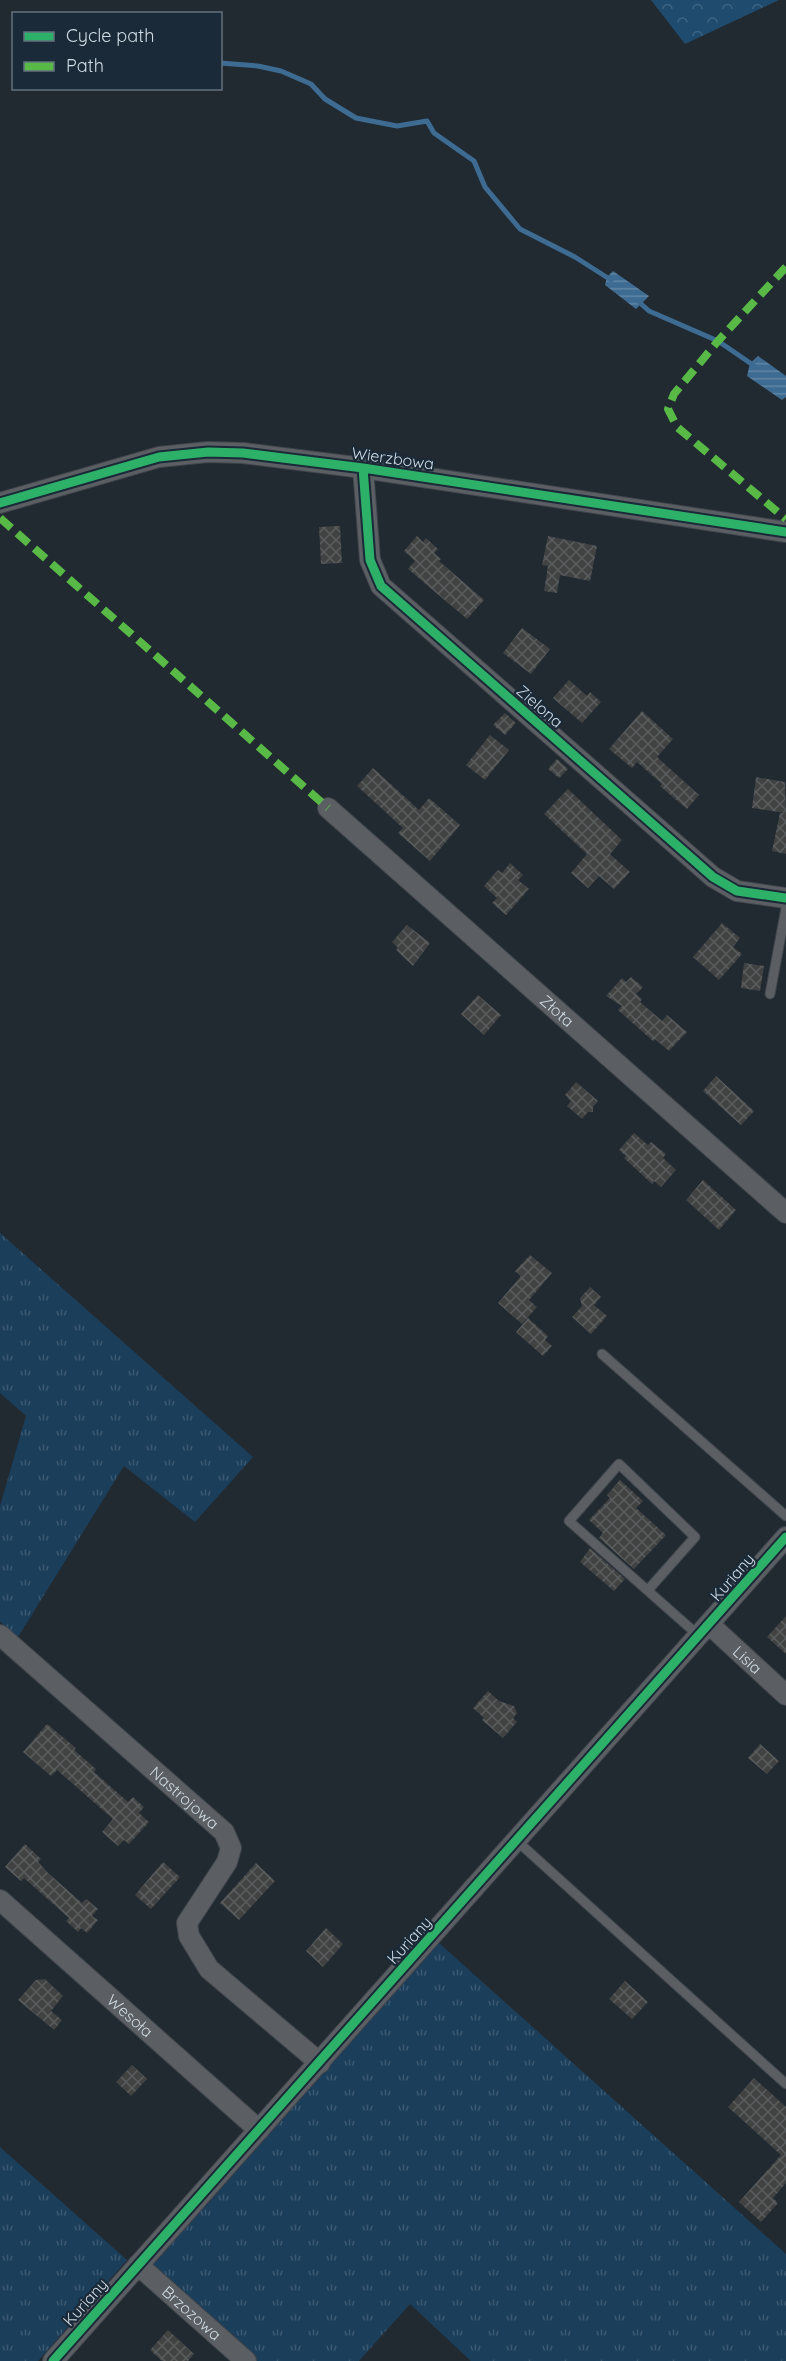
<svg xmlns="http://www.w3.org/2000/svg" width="786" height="2361" font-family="Quicksand,sans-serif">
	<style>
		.grass { fill: url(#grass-tufts) }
		.forest { fill: url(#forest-crowns) }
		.water { fill: url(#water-rules) }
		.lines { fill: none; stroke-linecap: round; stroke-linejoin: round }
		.stream { stroke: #3d6b92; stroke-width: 5 }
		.building { fill: url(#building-cross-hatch) }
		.lane-casing { stroke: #3f454c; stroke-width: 11 }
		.street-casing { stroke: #3f454c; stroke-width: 22 }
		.lane { stroke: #5b5f63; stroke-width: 9 }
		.street { stroke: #5b5f63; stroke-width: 20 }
		.quiet { stroke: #58b947; stroke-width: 8; stroke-dasharray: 15 8; stroke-linecap: butt }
		.cycleway-casing { stroke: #1a2a38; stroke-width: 13 }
		.cycleway { stroke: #2db169; stroke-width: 9 }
		.labels { text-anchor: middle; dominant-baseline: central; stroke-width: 4.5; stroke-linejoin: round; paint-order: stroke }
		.street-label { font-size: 16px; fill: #d0dbe4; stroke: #1a2a38 }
	</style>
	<defs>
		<pattern id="grass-tufts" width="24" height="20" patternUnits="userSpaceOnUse" patternTransform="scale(1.5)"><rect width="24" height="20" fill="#1b3e5a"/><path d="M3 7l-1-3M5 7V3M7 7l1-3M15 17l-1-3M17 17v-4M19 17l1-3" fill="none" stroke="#3b5972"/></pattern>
		<pattern id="forest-crowns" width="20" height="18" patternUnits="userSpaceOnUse" patternTransform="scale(1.5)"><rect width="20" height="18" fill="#1e4b6e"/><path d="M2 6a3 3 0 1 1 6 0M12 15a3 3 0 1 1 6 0" fill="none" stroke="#3e6483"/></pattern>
		<pattern id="water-rules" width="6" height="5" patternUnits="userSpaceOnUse" patternTransform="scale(1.5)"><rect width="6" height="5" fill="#3d6b92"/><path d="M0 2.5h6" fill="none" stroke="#6186a6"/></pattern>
		<pattern id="building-cross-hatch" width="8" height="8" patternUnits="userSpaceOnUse" patternTransform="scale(1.5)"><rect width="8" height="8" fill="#414343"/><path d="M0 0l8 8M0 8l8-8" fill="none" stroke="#5b5e5e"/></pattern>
	</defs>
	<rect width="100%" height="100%" fill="#212931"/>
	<path class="grass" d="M0 1233 253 1457 195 1522 124 1466 18 1637 0 1622V1506L26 1416 0 1393Z
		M439 1943 786 2254V2361H471L410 2304 359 2361H257L151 2267Z
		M0 2147 127 2260 38 2361H0Z"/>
	<path class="forest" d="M651 0H779L685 44Z"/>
	<path class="water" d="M613 271 649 296 636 309 605 285 607 277Z
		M758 356 786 376V397L782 400 747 376 750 363Z"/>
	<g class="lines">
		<path class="stream" d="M220 63 258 66 281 71 311 84 325 99 356 118 397 126 427 121 434 133 474 161 485 187 520 229 575 257 611 280
			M639 302 649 311 718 341 756 367"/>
	</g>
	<path class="building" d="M340 526 342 563 321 564 319 527Z
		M417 536 423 542 426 538 438 549 434 553 441 559 439 561 484 600 467 619 408 569 415 561 404 551Z
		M548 536 597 546 590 581 560 575 557 593 544 591 548 566 542 565Z
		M522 628 550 649 531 674 503 653Z
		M569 680 587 696 590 692 601 702 582 723 553 698Z
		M642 711 673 739 657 757 699 795 687 809 660 786 662 784 637 762 632 768 609 749Z
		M505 713 516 723 505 735 493 725Z
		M490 735 509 750 485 780 466 765Z
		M557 759 568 769 559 778 548 769Z
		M373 768 419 810 429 798 460 825 430 861 398 833 403 828 357 786Z
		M756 777 785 782 786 813 752 808Z
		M568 789 622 840 610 854 630 872 614 889 599 876 588 888 571 873 587 854 544 814Z
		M780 813H786V854L772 851Z
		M510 863 523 875 518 880 529 889 506 915 492 903 497 898 484 886 498 870 502 873Z
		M722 923 740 938 733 947 742 954 719 980 693 957Z
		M407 925 430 943 413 966 396 950 398 948 392 942Z
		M744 963 764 966 760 991 741 988Z
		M631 977 643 987 636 994 642 999 640 1002 662 1021 667 1015 687 1032 669 1051 655 1039 653 1041 618 1010 622 1006 606 996 622 978 626 982Z
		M478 995 501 1015 484 1035 461 1014Z
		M716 1076 754 1111 741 1125 703 1091Z
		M576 1082 598 1101 593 1107V1112H588L582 1119 567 1106 571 1101 565 1095Z
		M634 1133 648 1145 651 1142 666 1154 663 1158 676 1170 661 1187 654 1181 652 1184 624 1158 626 1156 619 1150Z
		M703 1180 736 1210 719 1230 686 1200Z
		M530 1255 552 1273 529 1300 537 1307 522 1324 498 1303 521 1276 515 1271Z
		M590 1287 601 1297 594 1305 607 1316 591 1334 572 1317 582 1306 580 1298Z
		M528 1318 548 1336 545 1340 552 1346 543 1356 516 1332Z
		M620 1480 643 1501 636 1508 666 1535 634 1569 599 1538 603 1533 589 1520 610 1498 607 1495Z
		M590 1548 625 1579 614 1591 580 1562Z
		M786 1616V1654L767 1637Z
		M488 1691 499 1701 514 1706 517 1713 513 1718 517 1722 503 1738 482 1720 484 1718 473 1708Z
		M47 1724 76 1748 74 1750 96 1769 94 1772 128 1802 133 1797 144 1807 139 1813 149 1822 129 1844 124 1840 118 1846 102 1832 113 1819 57 1770 51 1776 23 1752Z
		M760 1744 779 1761 767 1774 748 1758Z
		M25 1844 41 1859 38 1862 48 1873 82 1903 86 1899 98 1909 92 1916 98 1920 87 1933 81 1928 78 1932 66 1921 69 1918 24 1878 21 1881 5 1867Z
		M163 1862 180 1877 151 1909 135 1895Z
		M256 1863 275 1881 239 1920 220 1903Z
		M326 1928 343 1944 323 1967 306 1951Z
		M45 1979 63 1996 51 2011 62 2020 54 2030 18 2000 36 1980Z
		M625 1981 648 2002 632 2019 609 1999Z
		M132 2065 147 2079 131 2096 116 2082Z
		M754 2078 786 2107V2183L773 2198 778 2203 761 2222 739 2202 781 2155 728 2107Z
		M168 2330 194 2354 188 2361H162L150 2350Z"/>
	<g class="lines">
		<g class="lane-casing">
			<path id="lane" d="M770 994 786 908
				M602 1354 786 1516
				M648 1590 695 1537 619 1464 569 1521 699 1636
				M517 1841 786 2084"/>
		</g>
		<g class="street-casing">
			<g id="street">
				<path d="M363 468 370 560 381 586 713 877 737 891 786 898"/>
				<path d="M0 503 159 457 208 452 243 453 363 468 786 532"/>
				<path id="s1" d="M328 808 786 1213"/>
				<path id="s2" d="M710 1625 786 1695"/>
				<path id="s3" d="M0 1635 224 1832 231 1848 227 1862 187 1923 189 1936 209 1969 320 2063"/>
				<path id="s4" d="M0 1900 259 2130"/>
				<path id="s5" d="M138 2265 246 2361"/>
				<path d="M53 2361 786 1537"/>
			</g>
		</g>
		<use href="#lane" class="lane"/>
		<use href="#street" class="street"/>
		<path class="quiet" d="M786 267 718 341 674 394 668 409 677 427 786 519
			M0 518 328 808"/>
		<g class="cycleway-casing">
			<path id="cycleway" d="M363 468 370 560 381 586 713 877 737 891 786 898
				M0 503 159 457 208 452 243 453 363 468 786 532
				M53 2361 786 1537"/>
		</g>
		<use href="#cycleway" class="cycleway"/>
	</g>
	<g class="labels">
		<g class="street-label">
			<text transform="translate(393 458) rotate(8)">Wierzbowa</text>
			<text transform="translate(540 706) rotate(41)">Zielona</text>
			<text stroke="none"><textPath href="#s1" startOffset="306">Złota</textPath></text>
			<text transform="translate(732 1577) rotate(-49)">Kuriany</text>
			<text stroke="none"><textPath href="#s2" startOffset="51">Lisia</textPath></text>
			<text stroke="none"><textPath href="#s3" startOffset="246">Nastrojowa</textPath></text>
			<text transform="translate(409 1940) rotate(-48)">Kuriany</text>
			<text stroke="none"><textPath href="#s4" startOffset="174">Wesoła</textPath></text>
			<text transform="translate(85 2302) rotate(-48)">Kuriany</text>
			<text stroke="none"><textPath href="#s5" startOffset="72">Brzozowa</textPath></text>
		</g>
	</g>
	<rect x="12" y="12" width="210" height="78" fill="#1a2a38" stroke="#63717d" stroke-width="1.5"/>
	<rect x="24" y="32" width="30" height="9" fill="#2db169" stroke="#63717d" stroke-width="1.5"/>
	<text x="66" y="42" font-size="18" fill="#d0dbe4">Cycle path</text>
	<rect x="24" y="62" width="30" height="9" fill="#58b947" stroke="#63717d" stroke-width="1.5"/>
	<text x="66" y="72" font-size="18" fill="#d0dbe4">Path</text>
</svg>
